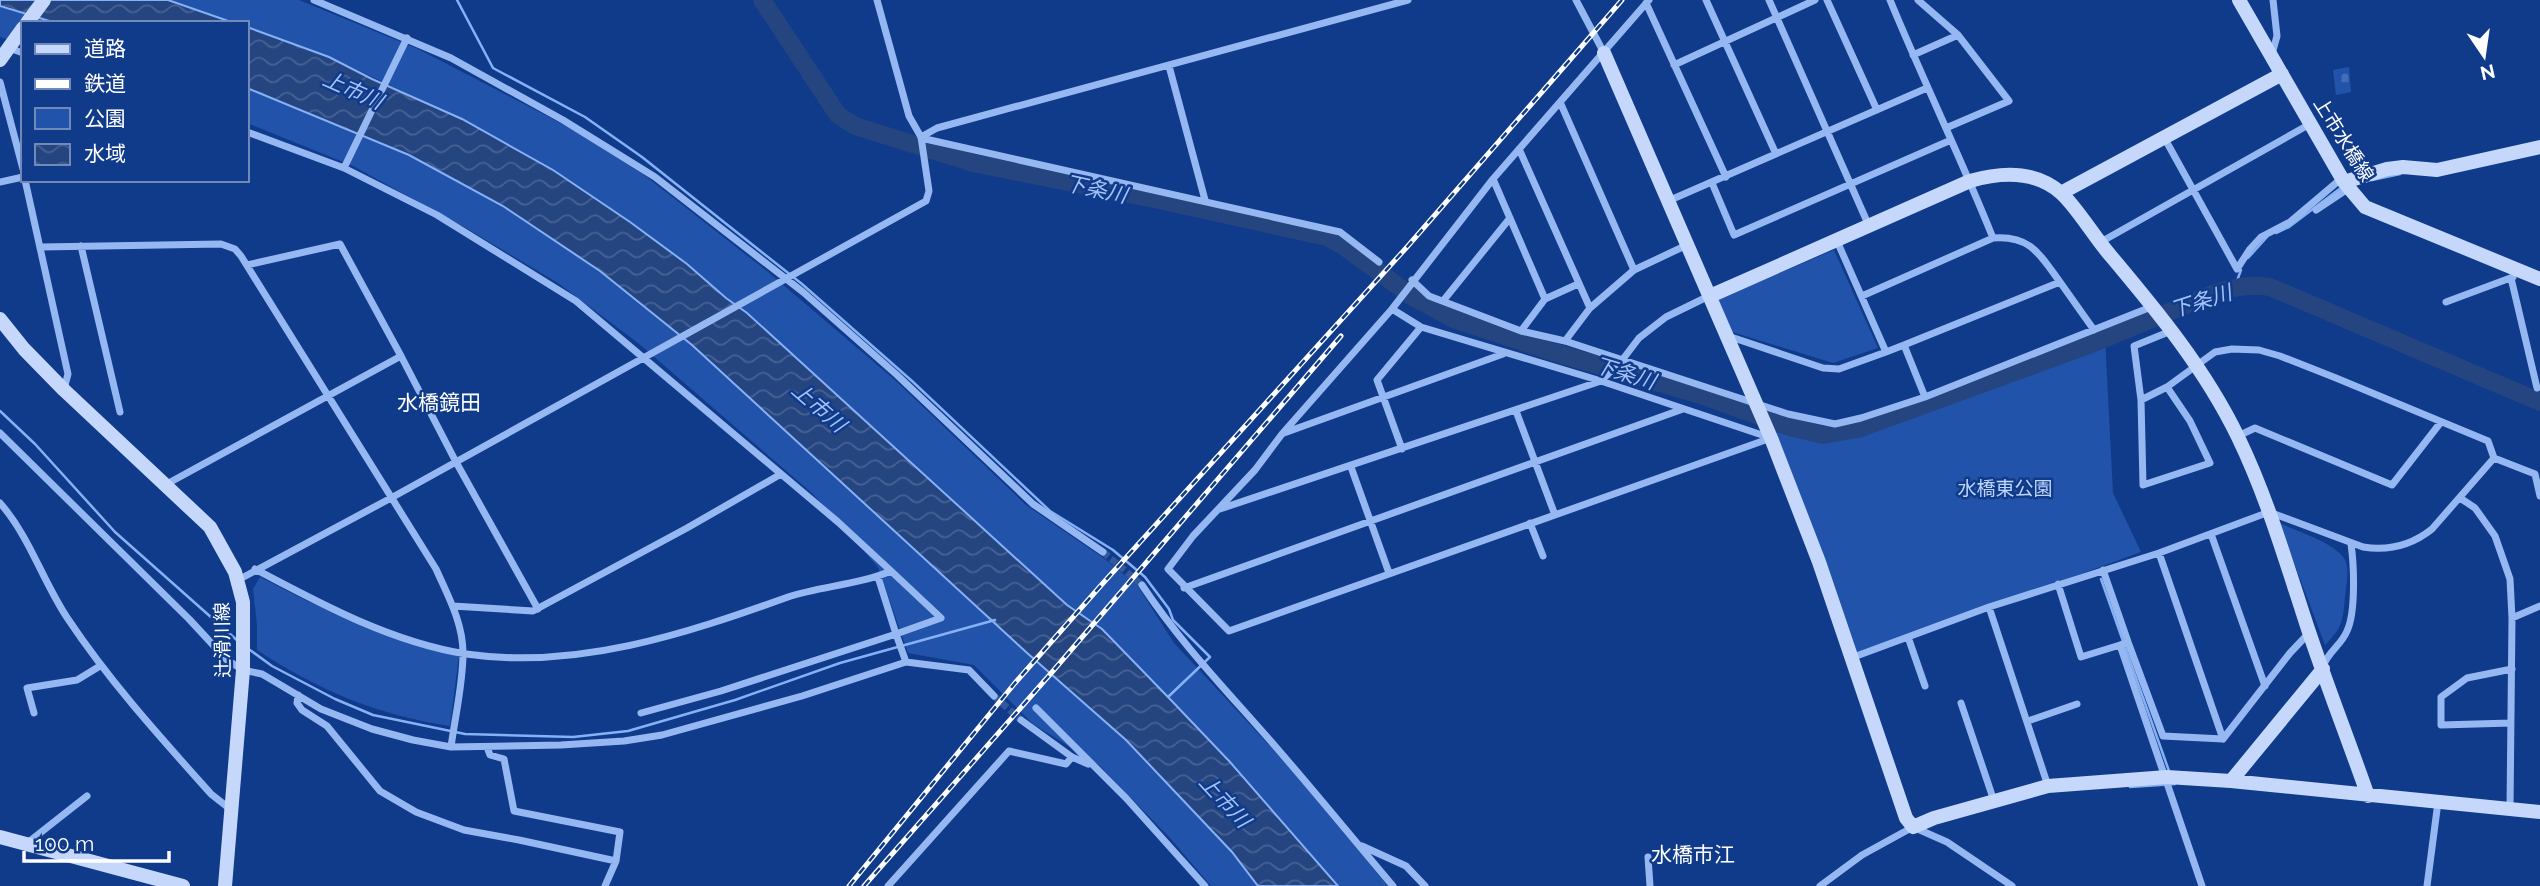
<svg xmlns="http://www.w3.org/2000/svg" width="2540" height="886" font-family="Raleway,'Noto Sans JP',sans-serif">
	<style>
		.green { fill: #2153ab }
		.cemetery { fill: url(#cemetery-stones) }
		.water { fill: url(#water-waves); stroke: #87b1f6; stroke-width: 2 }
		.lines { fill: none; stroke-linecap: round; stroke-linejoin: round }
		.stream { stroke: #87b1f6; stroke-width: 2.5 }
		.river { stroke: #254581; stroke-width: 18 }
		.street-tunnel { stroke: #34589c; stroke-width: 7; stroke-dasharray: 7 3.5; stroke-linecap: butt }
		.street { stroke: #96b8f2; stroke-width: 7 }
		.secondary { stroke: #c5d8fc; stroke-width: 14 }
		.rail-casing { stroke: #fff; stroke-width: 5 }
		.rail { stroke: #103b8b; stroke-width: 2.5; stroke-dasharray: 8; stroke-linecap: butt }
		.labels { text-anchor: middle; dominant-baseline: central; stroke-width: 5; stroke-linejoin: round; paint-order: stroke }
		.street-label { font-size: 19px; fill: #fff; stroke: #103b8b }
		.park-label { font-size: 19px; fill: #bdd5fd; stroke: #103b8b }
		.water-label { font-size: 21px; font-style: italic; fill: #a2c2f9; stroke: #103b8b }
		.neighbourhood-label { font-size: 21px; fill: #fff; stroke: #103b8b }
	</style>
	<defs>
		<pattern id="cemetery-stones" width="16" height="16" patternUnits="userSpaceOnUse" patternTransform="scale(1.75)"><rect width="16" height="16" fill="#2153ab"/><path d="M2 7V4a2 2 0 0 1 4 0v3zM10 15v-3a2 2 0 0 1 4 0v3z" fill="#426db8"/></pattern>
		<pattern id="water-waves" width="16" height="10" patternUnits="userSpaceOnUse" patternTransform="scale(1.75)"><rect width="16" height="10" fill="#254581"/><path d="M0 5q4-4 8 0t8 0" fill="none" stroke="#466194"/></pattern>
	</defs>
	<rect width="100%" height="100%" fill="#103b8b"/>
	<path class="green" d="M167 0H299L418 49 570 128 643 174 768 272 896 381 1026 505 1102 557 1137 585 1174 643 1284 761 1388 886H1338L1168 697 1102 629 1067 605 747 313 635 226 555 171 462 119 332 58 247 28V23H233Z
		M0 6 56 23H23V44L0 37Z
		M247 88 409 155 503 206 600 271 692 345 1026 652 1126 740 1232 852 1258 886H1211L1170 838 1099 765 1033 724 974 665 908 653 878 567 813 494 638 343 558 283 466 228 353 166 247 123Z
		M1834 250 1878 348 1833 363 1732 332 1718 299Z
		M2105 338 2113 493 2141 552 1851 658 1776 433 1790 427 1823 435 1858 429Z
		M2279 523C2295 530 2338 544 2345 560 2350 571 2346 585 2345 597 2343 621 2342 628 2325 645Z
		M260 577 307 601 382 632 459 655 450 726C377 715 318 690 257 650V625L253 589Z"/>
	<path class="cemetery" d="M2349 67 2351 92 2336 95 2333 70Z"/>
	<path class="water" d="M0 0H168L234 23H56L0 6Z
		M247 27 329 57 372 79 462 119 553 170 630 222 687 264 726 298 747 313 1067 605 1102 629 1168 697 1230 762 1338 886H1258L1232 852 1126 740 1026 652 692 345 600 271 503 206 409 155 247 88Z"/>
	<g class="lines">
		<path class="stream" d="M457 0 493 68 585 117 642 157 802 284 912 381 1050 511 1113 550 1145 577 1169 609 1173 620 1210 657 1168 697
			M2372 180 2400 174
			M2276 233 2289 227 2342 187
			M2248 258 2267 237
			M2235 286 2241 270
			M0 411 35 444 115 532 239 642
			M2101 579 2169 771
			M250 650 272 666 335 699 373 715 465 734 573 737 628 731 735 700 840 663 995 620
			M2130 787 2175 784"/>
		<path class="river" d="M762 0 838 115 855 126 973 163 1159 200 1327 237 1342 245 1413 297 1456 320 1553 352 1698 394 1790 427 1823 435 1858 429 2094 343 2215 293C2235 287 2250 284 2270 287L2540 402"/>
		<path class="street-tunnel" d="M1103 552 1142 585
			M994 696 1021 720"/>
		<path class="street" d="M314 0 451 58 563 120 655 177 803 292 897 375 1033 504 1103 552
			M1576 0 1604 53
			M1649 0 1493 179 1392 309 1282 434 1255 470 1193 536 1168 569 1229 631 1771 438
			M1706 0 1776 154
			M1769 0 1869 226
			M1827 0 1877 110
			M1890 0C1923 80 1961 158 1993 238
			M1918 0 1958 35 2009 101 1946 128
			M1646 3 1726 177
			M9 48 23 53
			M2272 54 2277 36 2273 0
			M1913 55 1958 35
			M1674 65 1815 0
			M1169 66 1205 200
			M0 82 23 169
			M1560 102 1634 270
			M247 132 344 168 437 215 576 301 838 522 891 571C858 585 821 586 788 597 685 634 577 670 466 654 391 642 321 604 255 569
			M921 137 937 128 1408 0
			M921 138 1340 232 1379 262
			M2165 139 2237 269 2250 249 2261 237 2290 222 2342 178
			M1519 149 1590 308
			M344 168 407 38
			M1493 179 1545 299
			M25 180 68 374 64 389
			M0 182 23 177
			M1712 183 1734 235 1951 140
			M1668 201 1927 88
			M2316 210 2349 188
			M1837 241 1886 352 1904 345 1925 397
			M2099 243 2310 124
			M81 246 120 412
			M41 247 221 244 235 249 241 256 436 569C448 596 463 623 463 653 463 684 455 717 451 747
			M2511 278 2537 388
			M1412 280 1429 296 1521 331 1565 341 1788 414 1835 424 1861 418 1925 397 2151 307
			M1862 296 1993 238C2031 235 2040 255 2060 282
			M1443 301 1510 218
			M2446 302 2513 277
			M1392 309 1421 327 1601 381 1771 438
			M1521 331 1545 299 1578 284
			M2171 331 2134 346 2141 400 2167 387 2215 352 2232 349 2259 350 2280 356 2336 378 2488 441 2494 458
			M1728 336 1823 368 1839 369 1886 352
			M1565 341 1590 308 1634 270 1687 245
			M1904 345 2060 282 2094 330
			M401 356 456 462 538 609
			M2141 400 2143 485 2210 463 2190 421 2167 387
			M1516 411 1555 515
			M0 433 189 619 227 660 243 670 262 674 321 709 372 729 413 740 451 747 561 745 624 741 662 735 802 696 906 662 969 670 994 696
			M1284 433 1503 354
			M2238 436 2255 428 2392 485 2441 422
			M1402 449 1377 380 1421 327
			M2494 458 2535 474 2540 496
			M1351 467 1389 573
			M165 485 401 356 340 244 247 265
			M2460 498 2475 508 2495 536 2510 579 2512 618 2510 809
			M0 503C30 537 43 582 68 619 110 682 161 738 211 794L230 809
			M1220 509 1601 381 1623 359 1639 338 1666 317 1709 296
			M1530 523 1543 556
			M2211 534 2265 686
			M2159 553 2223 739
			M2103 570 2128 642 2120 645 2202 886
			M891 571 941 618 896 634 906 662
			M238 580 391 498 926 201 929 191 921 137 909 116 877 0
			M2058 584 2081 657 2120 645
			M1142 585C1181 644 1229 693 1275 746 1315 792 1354 840 1393 886
			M1184 588 1683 409
			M453 606 533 611 687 528 781 474
			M1989 607 2048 786
			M2512 618 2540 606
			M1908 637 1925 686
			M2128 642 2163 736 2223 739
			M1851 658 1989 607 2159 553 2269 512 2363 547C2388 551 2412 545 2432 529L2494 458
			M2323 667C2327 652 2341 646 2347 631 2356 612 2354 565 2351 544
			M298 695 297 703 302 710 327 726 380 791 416 812 464 830 519 840 616 861
			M1961 703 1994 801
			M1036 708 1126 798 1205 886
			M34 713 27 688 77 680 100 666
			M641 713 721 691 896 634 878 577
			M1021 720 1072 757 1088 764
			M2028 721 2077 704
			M2511 723 2441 725V697L2467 678 2512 669
			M2223 739 2290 653 2308 634
			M487 747 490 755 504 759 514 811 620 832 616 861 605 886
			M26 844 87 796
			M1362 846 1406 866 1425 886
			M1648 857 1650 886
			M888 886 1009 751 1066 764 1072 757
			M1820 886 1862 855 1913 827 1947 842 2012 886
			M2427 886 2438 802"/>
		<path class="secondary" d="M2239 0 2344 182 2365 207 2540 279
			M27 23 44 0
			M1604 53 1771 438 1819 562 1906 818 1913 827 1934 818 2048 786 2167 777 2231 781 2540 812
			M0 60 23 28
			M2344 182 2387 169 2403 167 2437 170 2540 147
			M2061 193 2282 74
			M1710 296 1970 181C2001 172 2035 170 2061 193 2076 206 2095 238 2110 255 2158 312 2205 369 2238 437 2267 497 2286 562 2307 626 2326 683 2348 739 2368 796
			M0 319 24 349 64 390 210 527 235 572 243 602V670L225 886
			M2231 781 2323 669
			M0 837 183 886"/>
		<g class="rail-casing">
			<path id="rail" d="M849 886 1015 683 1104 582 1407 247 1622 0
				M864 886 1053 671 1341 336"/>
		</g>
		<use href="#rail" class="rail"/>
	</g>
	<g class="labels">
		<g class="street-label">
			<text transform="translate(2344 139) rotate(58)">上市水橋線</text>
			<text transform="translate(222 640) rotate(-91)">辻滑川線</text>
		</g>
		<g class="park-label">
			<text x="2005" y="488">水橋東公園</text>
		</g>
		<g class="water-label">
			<text transform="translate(353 90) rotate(24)">上市川</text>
			<text transform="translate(1096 189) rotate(12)">下条川</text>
			<text transform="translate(2201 301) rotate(-18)">下条川</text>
			<text transform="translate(1625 373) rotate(17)">下条川</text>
			<text transform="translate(819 407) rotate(41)">上市川</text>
			<text transform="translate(1225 801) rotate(47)">上市川</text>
		</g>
		<g class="neighbourhood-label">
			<text x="439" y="402">水橋鏡田</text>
			<text x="1693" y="854">水橋市江</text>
		</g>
	</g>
	<rect x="21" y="21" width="228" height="161" fill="#103b8b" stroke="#7089b9" stroke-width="2"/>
	<rect x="35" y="44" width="35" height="10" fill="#c5d8fc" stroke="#7089b9" stroke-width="2"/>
	<text x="84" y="56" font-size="21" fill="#ffffff">道路</text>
	<rect x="35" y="79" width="35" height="10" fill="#ffffff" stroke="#7089b9" stroke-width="2"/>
	<text x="84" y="91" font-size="21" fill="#ffffff">鉄道</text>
	<rect x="35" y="108" width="35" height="21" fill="#2153ab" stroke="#7089b9" stroke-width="2"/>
	<text x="84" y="126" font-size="21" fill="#ffffff">公園</text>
	<rect x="35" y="144" width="35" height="21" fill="url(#water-waves)" stroke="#7089b9" stroke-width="2"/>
	<text x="84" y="161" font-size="21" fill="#ffffff">水域</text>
	<g transform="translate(2484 56) rotate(167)" stroke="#103b8b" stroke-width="5" paint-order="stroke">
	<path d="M0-5L12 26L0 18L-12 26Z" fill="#ffffff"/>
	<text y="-10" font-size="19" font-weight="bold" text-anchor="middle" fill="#ffffff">N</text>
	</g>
	<path d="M24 851v10h145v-10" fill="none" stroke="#ffffff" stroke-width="3.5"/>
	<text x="35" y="851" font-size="21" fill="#ffffff" stroke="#103b8b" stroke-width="5" paint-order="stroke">100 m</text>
</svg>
